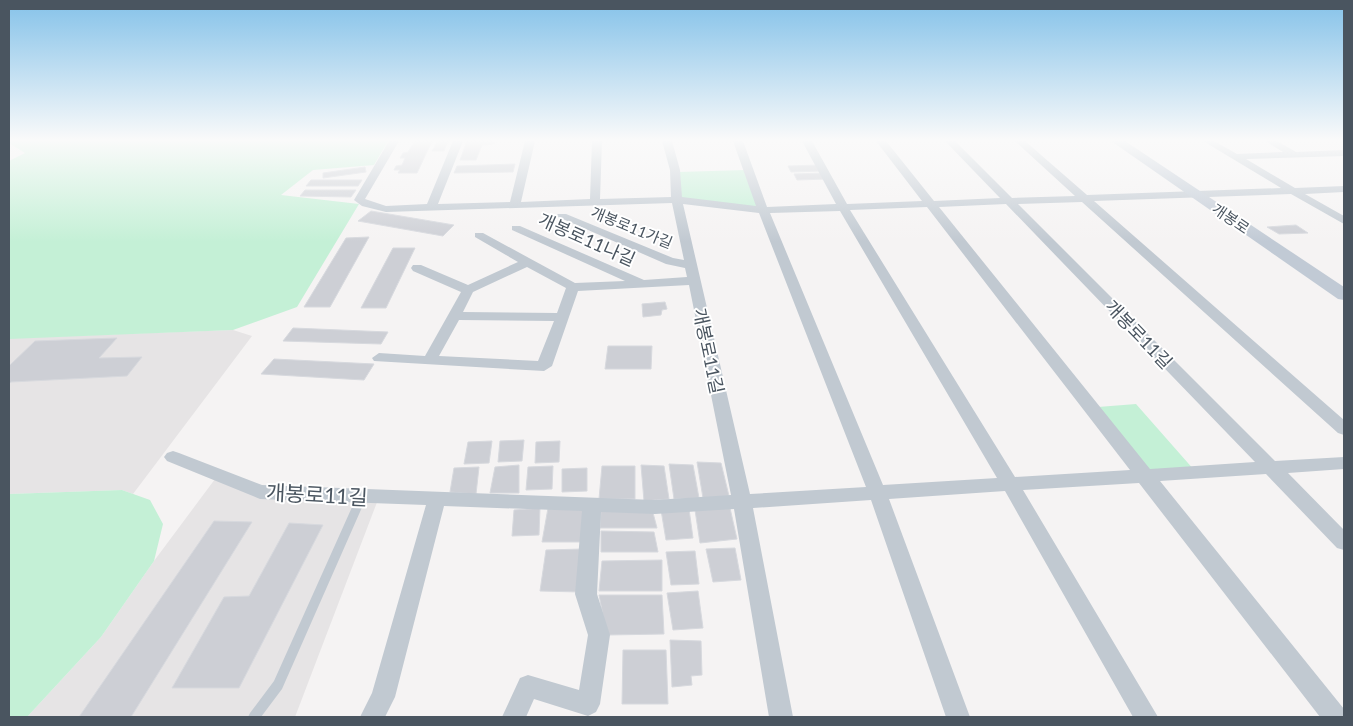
<svg xmlns="http://www.w3.org/2000/svg" width="1353" height="726" font-family="Lato,'Noto Sans KR',sans-serif">
	<style>
		.education { fill: #e6e4e5 }
		.green { fill: #c4f0d6 }
		.building { fill: #cdcfd5; stroke: #d7d9de }
		.lines { fill: none; stroke-linecap: round; stroke-linejoin: round }
		.service { fill: #c1c9d1; fill-rule: evenodd }
		.minor { fill: #c1c9d1; fill-rule: evenodd }
		.secondary { fill: #c1cad5; fill-rule: evenodd }
		.labels { text-anchor: middle; dominant-baseline: central; stroke-width: 4; stroke-linejoin: round; paint-order: stroke }
		.far-street-label { font-size: 15px; fill: #4a5560; stroke: #fff }
		.street-label { font-size: 18px; fill: #4a5560; stroke: #fff }
		.near-street-label { font-size: 21px; fill: #4a5560; stroke: #fff }
	</style>
	<rect width="100%" height="100%" fill="#f5f3f3"/>
	<path class="education" d="M233 330 252 336 133 494 122 490 9 494 10 338Z
		M218 475 260 492 379 497 295 717H27L101 637 154 561Z"/>
	<path class="green" d="M9 141H388L374 165 313 170 281 195 359 204 297 307 233 330 9 339V161L25 153 9 143Z
		M745 170 760 208 680 198 678 172Z
		M1136 404 1195 471 1152 474 1098 407Z
		M122 490 150 500 163 524 154 561 101 637 27 717H9V494Z"/>
	<path class="building" d="M415 141H432L417 173H398L400 170H394L396 166 402 165 405 158H400L403 153 408 152Z
		M438 141H448L444 151H432Z
		M467 141H495L494 144 482 145 476 160H460Z
		M515 164 513 172 454 173 457 166Z
		M820 165 823 171 791 172 788 166Z
		M365 167 366 172 323 178V173Z
		M824 173 827 179 797 180 794 174Z
		M311 180H362L358 186H306Z
		M305 190H356L351 197 300 196Z
		M371 211 454 225 443 236 358 221Z
		M1296 225 1308 233 1279 234 1267 227Z
		M369 237 330 307H304L346 238Z
		M393 248H415L386 308H361Z
		M665 302 667 309 662 310 661 315 643 317 642 304Z
		M293 328 388 332 381 344 283 341Z
		M117 338 99 358 142 357 127 376 11 382 9 384V366L35 341Z
		M608 346H652L651 369H605Z
		M274 359 374 364 364 380 261 374Z
		M524 440 522 461 498 462 500 441Z
		M492 441 489 463 464 464 468 442Z
		M560 441 559 462 535 463 536 442Z
		M697 462 721 463 729 496 703 498Z
		M669 464 693 465 699 498 674 499Z
		M519 465V493H490L495 467Z
		M641 465 664 466 669 499 644 501Z
		M553 466 552 489 526 490 528 467Z
		M602 466H635V499H599Z
		M479 467 476 494 450 492 454 468Z
		M587 468V491L562 492V469Z
		M601 507 652 509 657 528H600Z
		M540 508 539 535 512 536 514 510Z
		M548 508H585L581 542H542Z
		M730 508 737 539 700 543 695 510Z
		M689 509 693 538 666 540 661 510Z
		M214 521 252 522 131 717H79Z
		M289 523 323 525 239 688H172L224 597 249 596Z
		M601 531 654 532 658 552H601Z
		M735 548 741 580 713 582 706 549Z
		M583 549 580 592 540 591 546 550Z
		M695 551 699 584 671 585 666 552Z
		M662 560V591H599L602 561Z
		M698 591 703 628 673 630 667 593Z
		M599 595H662L664 634 607 635Z
		M670 640 701 641 702 675 691 676 692 685 672 687Z
		M623 650H666L668 704H622Z"/>
	<g class="lines">
		<path class="service" d="M362 493 365 494 367 496 282 689 261 717H248L250 713 274 681 357 496 359 494Z"/>
		<path class="minor" d="M389 141H399L365 199 386 206 427 204 453 141H463L438 204 510 202 525 141H535L521 202 590 199 592 141H602L600 199 671 197 670 170 662 141H672L680 170 682 197 756 206 733 141H743L767 207 836 204 802 141H812L847 204 922 201 876 141H886L934 201 1000 198 945 141H955L1012 198 1075 196 1015 141H1025L1087 195 1281 188 1203 141H1214L1237 154 1283 152 1265 141H1277L1296 152 1344 150V156L1246 159 1295 188 1344 186V192L1305 194 1344 216V224L1291 194 1094 201 1344 420V435L1338 433 1082 202 1018 204 1275 461 1344 457V469L1288 473 1344 530V550L1337 548 1266 474 1160 481 1344 709V717H1320L1139 483 1023 490 1158 717H1133L1005 491 889 499 970 717H946L871 500 753 508 793 717H769L734 509 655 514 601 512 597 594 610 635 600 704 596 712 588 716 534 699 526 717H502L520 678 528 675 579 690 588 635 575 594 582 511 444 506 395 697 385 717H360L372 693 426 505 260 499 167 461 164 457 167 453 173 451 179 453 262 485 655 500 731 495 689 285 578 291 552 366 544 371 374 361 372 358 379 353 425 356 461 292 413 271 411 268 413 265H421L468 285 518 262 475 237V233H483L575 283 625 281 512 230V226H520L644 280 687 277 685 268 666 264 556 216 558 214H566L673 258 684 260 672 203 386 212 362 206 354 200ZM683 204 759 213 866 487 750 494ZM1006 204 1255 462 1150 469 939 207ZM927 207 1130 470 1015 477 850 210ZM840 211 997 478 883 485 770 213ZM527 267 566 288 557 313 463 312 473 292ZM459 320 554 321 538 361 439 356Z"/>
		<path class="secondary" d="M1111 141H1125L1344 287V300L1338 299Z"/>
	</g>
	<linearGradient id="sky" x2="0" y2="1"><stop stop-color="#85c2e9"/><stop offset="0.58" stop-color="#fafafa"/><stop offset="1" stop-color="#fafafa" stop-opacity="0"/></linearGradient>
	<rect width="1353" height="242" fill="url(#sky)"/>
	<g class="labels">
		<g class="far-street-label">
			<text transform="translate(1231 218) rotate(34)">개봉로</text>
			<text transform="translate(632 227) rotate(22)">개봉로11가길</text>
		</g>
		<g class="street-label">
			<text transform="translate(587 239) rotate(24)">개봉로11나길</text>
			<text transform="translate(1139 334) rotate(46)">개봉로11길</text>
			<text transform="translate(709 351) rotate(78)">개봉로11길</text>
		</g>
		<g class="near-street-label">
			<text transform="translate(317 494) rotate(3)">개봉로11길</text>
		</g>
	</g>
	<rect width="1353" height="726" fill="none" stroke="#4a5560" stroke-width="20"/>
</svg>
